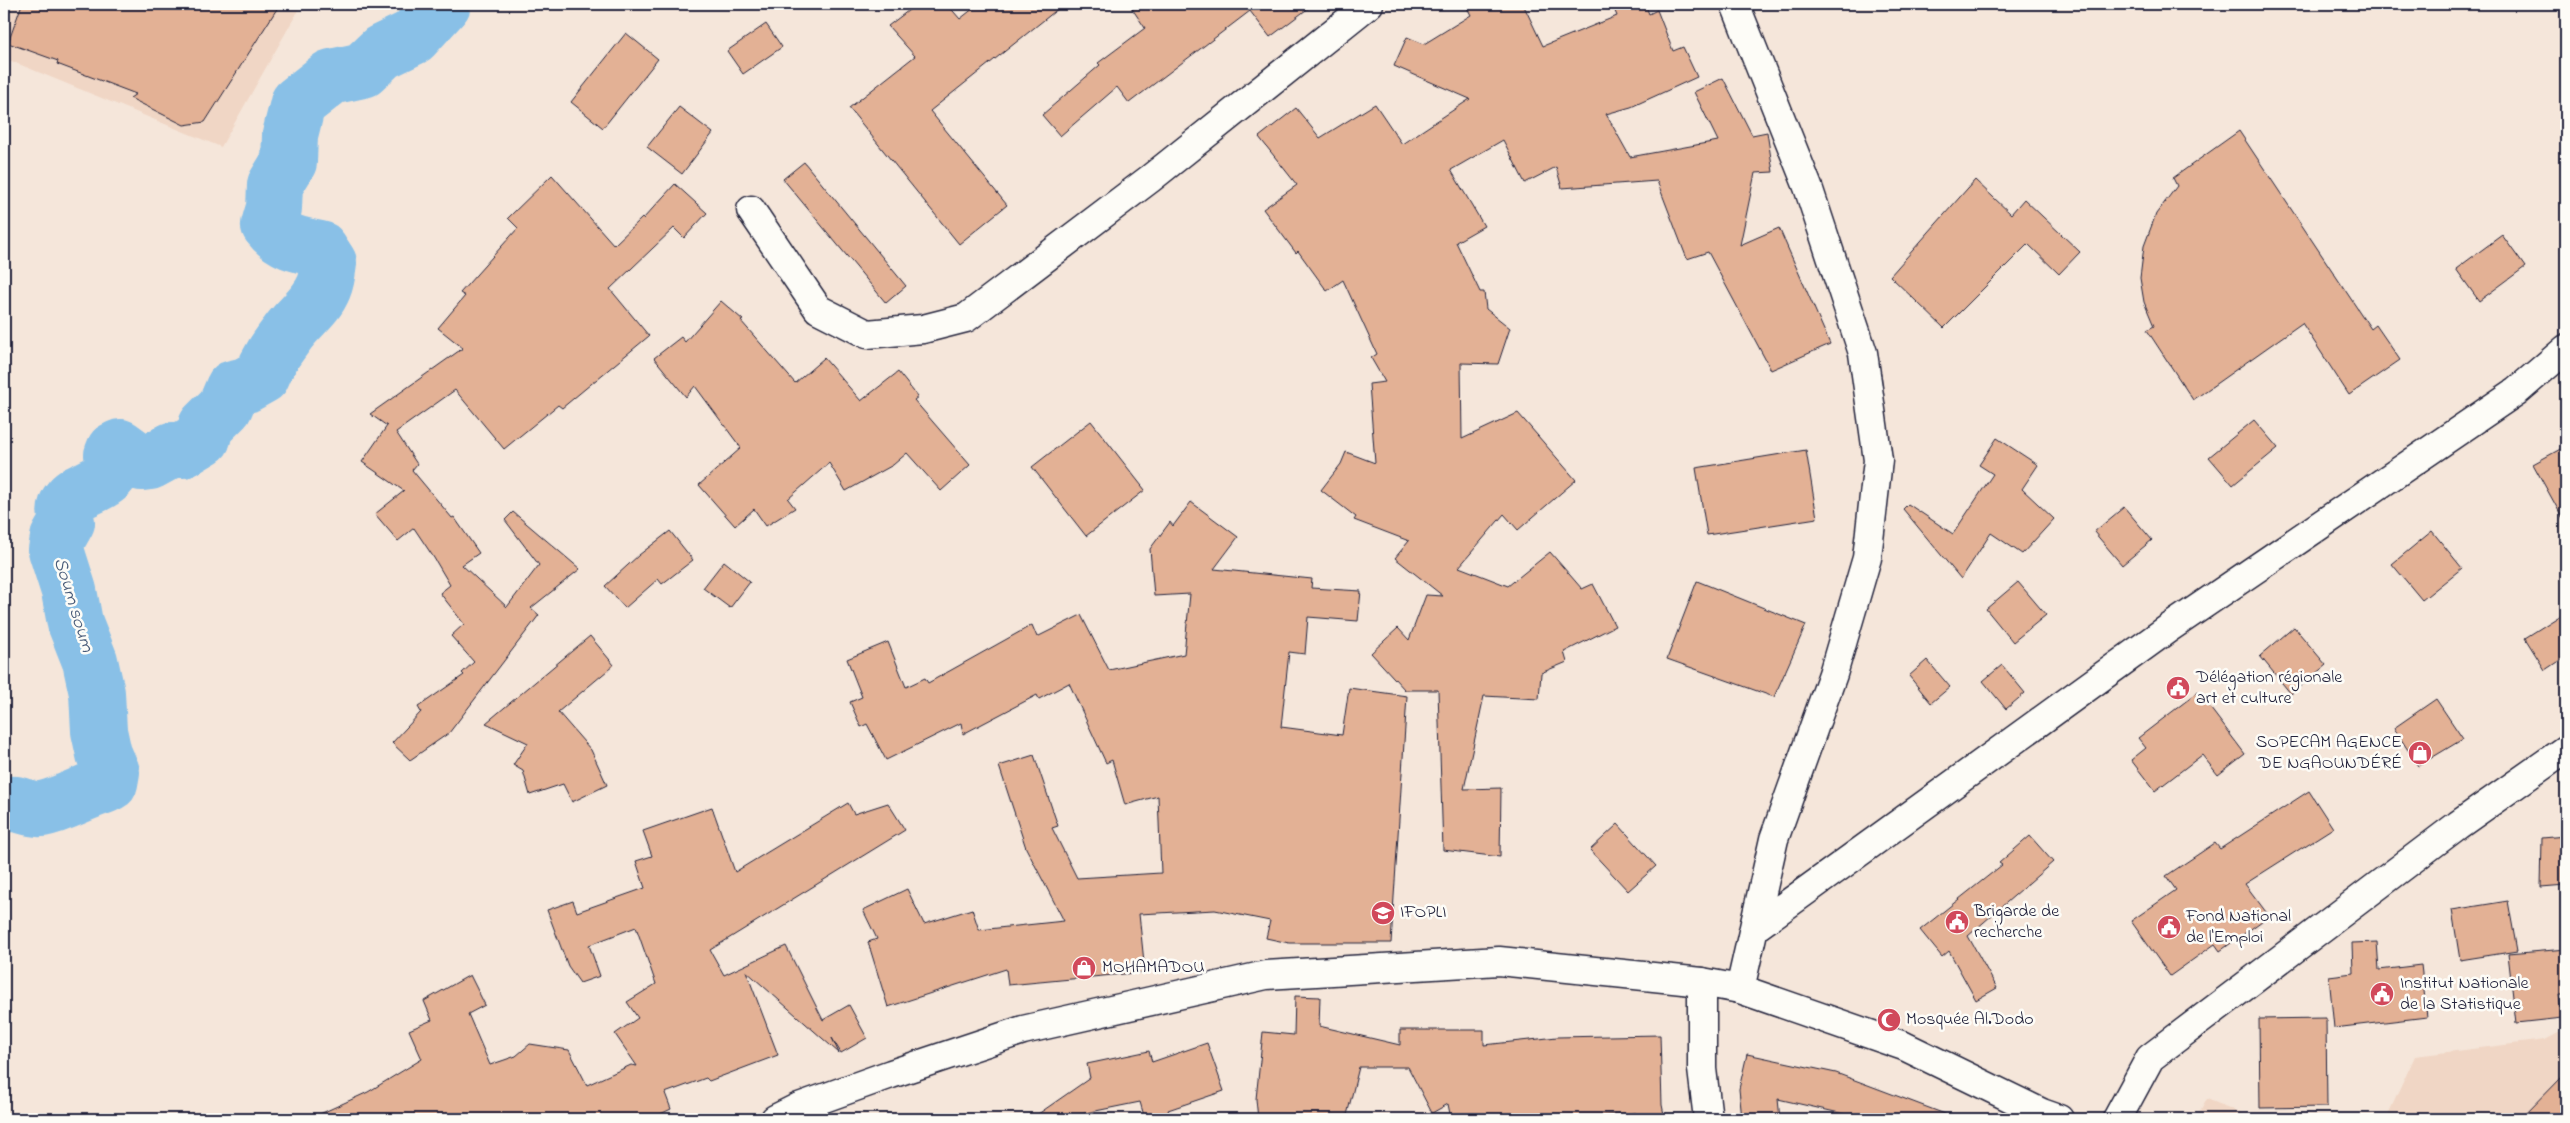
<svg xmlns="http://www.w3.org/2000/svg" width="2570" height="1123" font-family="'Indie Flower',sans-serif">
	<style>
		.built { fill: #f0d6c5 }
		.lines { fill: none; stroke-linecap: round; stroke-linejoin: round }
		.river { stroke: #89c0e7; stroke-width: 56 }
		.building { fill: #e3b195; stroke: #22223b }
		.minor-casing { stroke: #22223b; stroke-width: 31 }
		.primary-casing { stroke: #22223b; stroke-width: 31 }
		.minor { stroke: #fdfcf7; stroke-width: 28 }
		.primary { stroke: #fdfcf7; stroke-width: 28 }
		.labels { text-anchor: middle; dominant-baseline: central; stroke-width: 5; stroke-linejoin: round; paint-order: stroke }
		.poi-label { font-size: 18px; fill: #22223b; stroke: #fdfcf7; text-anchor: start }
		.water-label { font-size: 19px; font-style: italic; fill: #465977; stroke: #fdfcf7 }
	</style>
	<rect width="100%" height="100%" fill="#f5e6da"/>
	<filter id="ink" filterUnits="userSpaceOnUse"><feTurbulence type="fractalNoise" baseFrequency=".02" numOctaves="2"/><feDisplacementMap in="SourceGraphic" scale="10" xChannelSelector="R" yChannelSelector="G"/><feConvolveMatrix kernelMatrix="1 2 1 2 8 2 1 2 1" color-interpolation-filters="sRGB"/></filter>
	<g filter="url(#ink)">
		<path class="built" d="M5 4H302L221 147 4 58Z
			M2566 1029V1119H2386L2415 1056 2545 1040Z
			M2207 1099 2256 1119H2196Z"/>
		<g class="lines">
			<path class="river" d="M4 805C17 800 28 811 42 809 63 805 83 792 104 786L110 783 112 772 104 754 99 731 97 693 90 661 75 623 69 591 56 550 58 538 67 522C58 492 88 492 105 479 109 476 112 471 116 467L112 455 114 450 120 447 142 463 150 462 172 450H183L203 438 206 426 225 407 233 388 246 385 262 376C269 358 277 348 288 333 299 317 316 307 324 287 327 280 328 271 329 263L320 249C299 245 282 242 269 225L274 208 275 185 289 162 290 135 298 103 331 77 363 70 382 52 413 37 443 4"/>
		</g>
		<path class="building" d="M22 4H280L205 122 184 125 130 98 136 94 57 64 58 61 8 43Z
			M917 4H947L960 19 979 4H1064L930 111 1007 205 959 244 849 108 915 56 888 26Z
			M1129 4H1314L1270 37 1250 11 1129 103 1117 87 1060 136 1042 115 1100 65 1098 63 1145 28Z
			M1465 4H1523L1543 46 1617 16 1612 4H1645L1649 14 1657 10 1673 51 1683 47 1697 77 1631 107 1606 114 1630 157 1718 141 1694 92 1723 78 1752 135 1767 132 1773 172 1755 173 1740 245 1779 228 1830 344 1771 370 1708 252 1687 259 1657 181 1562 188 1556 167 1525 183 1503 140 1451 170 1484 226 1456 242 1480 292H1484L1486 309 1510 328 1498 364 1461 363 1462 439 1518 413 1576 480 1518 530 1504 514 1459 567 1508 586 1550 552 1582 589 1593 584 1615 626 1564 652 1567 662 1541 673 1539 699 1484 696 1464 789 1501 788 1500 857 1443 850 1438 690H1405L1371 653 1398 628 1409 640 1426 595 1443 596 1395 558 1409 541 1354 520 1356 517 1321 490 1341 464 1346 452 1375 463 1369 384 1385 382 1371 358 1377 354 1343 280 1327 291 1298 251 1296 253 1263 209 1297 185 1259 137 1296 108 1320 138 1375 104 1402 144 1470 99 1394 66 1407 37 1424 44 1471 15Z
			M766 24 782 47 743 74 727 51Z
			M626 33 658 59 603 128 571 102Z
			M679 107 713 133 682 174 647 147Z
			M2239 131 2371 329 2376 325 2400 360 2349 395 2302 323 2193 400 2147 330 2154 326 2144 302 2140 278 2144 246 2156 214 2177 186 2173 178Z
			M804 162 906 286 886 303 783 179Z
			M552 175 614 245 642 218 643 219 675 184 707 213 684 238 674 228 610 289 649 336 562 408 558 405 504 449 455 390 396 432 417 464 412 470 452 518 454 517 479 553 462 565 507 607 539 565 505 520 513 512 580 569 531 608 539 615 449 733 410 760 392 743 421 712 418 707 464 675 462 673 474 662 451 636 464 624 440 593 450 585 434 558 414 528 398 541 375 514 404 491 362 462 387 426 370 414 463 348 438 328 465 296 460 293 518 228 508 218Z
			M1975 180 2011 214 2024 199 2080 252 2059 274 2028 244 1944 328 1890 276Z
			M2502 235 2525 267 2479 301 2456 269Z
			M721 301 743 320 741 321 795 383 824 358 861 401 898 372 918 397 914 400 970 465 941 491 907 453 893 465 846 491 829 463 788 499 795 508 766 526 754 509 735 526 699 485 741 448 695 386 686 397 654 358 681 337 685 342Z
			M2254 420 2278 448 2233 485 2209 457Z
			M1091 421 1145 490 1086 536 1032 467Z
			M1997 438 2038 465 2022 489 2054 519 2022 554 1991 533 1961 579 1903 509 1908 504 1953 534 1993 474 1979 465Z
			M2566 446V524L2533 464Z
			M1806 450 1817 518 1707 535 1696 468Z
			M1191 502 1238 537 1214 569 1312 579 1311 588 1361 591 1358 621 1308 617 1305 654 1289 652 1281 727 1342 735 1349 688 1407 696 1391 943H1289L1266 938 1270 921 1215 910 1139 914 1145 972 1008 985 1006 969 888 1007 868 942 877 939 863 910 907 889 924 924 972 909 979 930 1064 921 1026 848 999 766 1034 755 1058 826 1052 828 1077 878 1161 873 1158 796 1125 805 1112 760 1106 763 1069 683 1039 699 1037 695 963 734 961 723 886 760 867 724 861 727 850 702 862 697 847 659 888 642 906 687 925 678 928 683 1032 625 1037 637 1081 615 1109 670 1184 654 1190 594 1154 596 1150 549 1170 522 1173 526Z
			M2124 507 2152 540 2122 565 2094 532Z
			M670 531 693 560 662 584 658 579 625 608 605 586 639 555Z
			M2432 531 2462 568 2422 600 2392 564Z
			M724 561 750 582 730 608 703 588Z
			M1697 581 1806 625 1774 697 1667 659Z
			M2018 582 2046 615 2013 642 1986 609Z
			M2566 612V656L2545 670 2525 638Z
			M2294 627 2326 665 2291 694 2260 656Z
			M590 636 614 665 558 712 591 750 607 785 572 802 563 784 530 795 523 771 513 765 528 743 486 723Z
			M1927 660 1950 687 1931 703 1909 676Z
			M2002 665 2025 693 2006 709 1983 681Z
			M2198 692 2245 754 2218 775 2202 755 2155 791 2131 760 2146 748 2138 738Z
			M2436 699 2463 739 2418 766 2394 728Z
			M2309 791 2333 828 2245 884 2269 916 2220 951 2215 944 2170 976 2131 921 2176 890 2166 876 2215 843 2220 849Z
			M848 803 854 814 888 803 905 830 710 950 724 975 786 946 823 1020 849 1005 867 1038 841 1053 832 1038 839 1053 746 971 778 1055 709 1081 706 1078 665 1093 671 1109 650 1119H309L368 1092 422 1059 409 1030 432 1020 424 1001 470 975 485 1005 468 1014 490 1065 516 1056 530 1044 569 1050 587 1085 631 1065 637 1066 615 1034 638 1018 627 1002 656 984 636 927 589 945 600 976 580 983 568 966 547 910 573 901 577 912 645 888 636 861 652 856 643 831 712 807 735 872Z
			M1618 824 1656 866 1628 891 1590 850Z
			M2030 836 2053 862 1968 936 1997 988 1976 1000 1949 951 1942 957 1920 930 2002 865 1999 863Z
			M2566 836V885L2541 887 2542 838Z
			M2508 901 2517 951 2460 960 2452 910Z
			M2377 942 2379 970 2421 965 2427 1017 2334 1028 2329 976 2353 973 2352 943Z
			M2566 949V995H2559L2562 1018 2516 1023 2508 954Z
			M1295 996 1320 997 1319 1026 1400 1045V1030H1484V1045L1557 1037 1660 1035 1662 1105 1665 1119H1637L1636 1113 1583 1117 1584 1119H1451L1448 1104 1432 1113 1408 1067H1359L1346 1119H1258L1256 1099 1263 1032 1294 1035Z
			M2326 1018 2327 1107 2260 1108 2259 1019Z
			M1207 1043 1224 1091 1168 1110 1171 1119H1145L1140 1102 1056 1119H1031L1090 1078 1087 1064 1149 1051 1152 1062Z
			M1747 1054 1836 1073 1953 1117 1952 1119H1842L1844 1114 1778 1099 1780 1119H1742L1739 1089Z
			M2566 1073V1119H2521Z"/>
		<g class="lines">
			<g class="minor-casing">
				<path id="minor" d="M1735 4 1808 187 1863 353 1878 460 1867 558 1833 674 1774 839 1740 989
					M751 210 818 309 867 334 923 329 966 318 1151 178 1369 4
					M1756 927 2169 628 2517 391 2566 349
					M1702 982V1069L1708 1119
					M2117 1119 2150 1058 2458 825 2566 749"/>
			</g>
			<g class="primary-casing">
				<path id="primary" d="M775 1119 799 1107 891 1074 1023 1030 1266 975 1499 961 1702 982 1740 989 1904 1046 2042 1113 2059 1119"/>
			</g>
			<use href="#minor" class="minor"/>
			<use href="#primary" class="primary"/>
		</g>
	</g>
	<defs>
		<g id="civic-disc" transform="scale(1.25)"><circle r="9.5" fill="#d1495b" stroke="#fdfcf7"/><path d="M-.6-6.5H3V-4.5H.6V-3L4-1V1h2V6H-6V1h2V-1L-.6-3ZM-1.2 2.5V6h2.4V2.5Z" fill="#fff"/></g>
		<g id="shop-disc" transform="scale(1.25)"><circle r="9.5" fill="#d1495b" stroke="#fdfcf7"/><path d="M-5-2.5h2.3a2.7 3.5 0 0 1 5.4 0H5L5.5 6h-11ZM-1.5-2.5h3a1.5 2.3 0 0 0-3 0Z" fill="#fff"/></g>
		<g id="university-disc" transform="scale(1.25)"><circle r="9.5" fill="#d1495b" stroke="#fdfcf7"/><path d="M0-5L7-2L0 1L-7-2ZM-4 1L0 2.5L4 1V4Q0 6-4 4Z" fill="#fff"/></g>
		<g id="mosque-disc" transform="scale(1.25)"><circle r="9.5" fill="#d1495b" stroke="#fdfcf7"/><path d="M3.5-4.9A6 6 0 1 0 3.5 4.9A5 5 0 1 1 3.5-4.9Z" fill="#fff"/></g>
	</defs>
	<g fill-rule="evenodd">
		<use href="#civic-disc" x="2178" y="688"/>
		<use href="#shop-disc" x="2420" y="753"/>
		<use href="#university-disc" x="1383" y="913"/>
		<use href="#civic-disc" x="1957" y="922"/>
		<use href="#civic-disc" x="2169" y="927"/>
		<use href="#shop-disc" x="1084" y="968"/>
		<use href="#civic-disc" x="2382" y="994"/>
		<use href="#mosque-disc" x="1889" y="1020"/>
	</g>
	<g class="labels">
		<g class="poi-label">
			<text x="2196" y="678">Délégation régionale<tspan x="2196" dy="21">art et culture</tspan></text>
			<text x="2402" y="743" text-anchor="end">SOPECAM AGENCE<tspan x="2402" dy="21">DE NGAOUNDÉRÉ</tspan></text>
			<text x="1974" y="912">Brigarde de<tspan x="1974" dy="21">recherche</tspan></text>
			<text x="1400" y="913">IFOPLI</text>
			<text x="2186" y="917">Fond National<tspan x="2186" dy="21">de l'Emploi</tspan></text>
			<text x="1102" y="968">MOHAMADOU</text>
			<text x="2400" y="984">Institut Nationale<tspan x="2400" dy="21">de la Statistique</tspan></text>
			<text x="1906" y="1020">Mosquée Al.Dodo</text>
		</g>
		<g class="water-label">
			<text transform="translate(73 605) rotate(73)">Soum soum</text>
		</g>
	</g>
	<rect width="2570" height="1123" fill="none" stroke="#fdfcf7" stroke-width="20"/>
	<rect x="10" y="10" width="2550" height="1103" fill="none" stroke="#22223b" stroke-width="2" filter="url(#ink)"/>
</svg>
